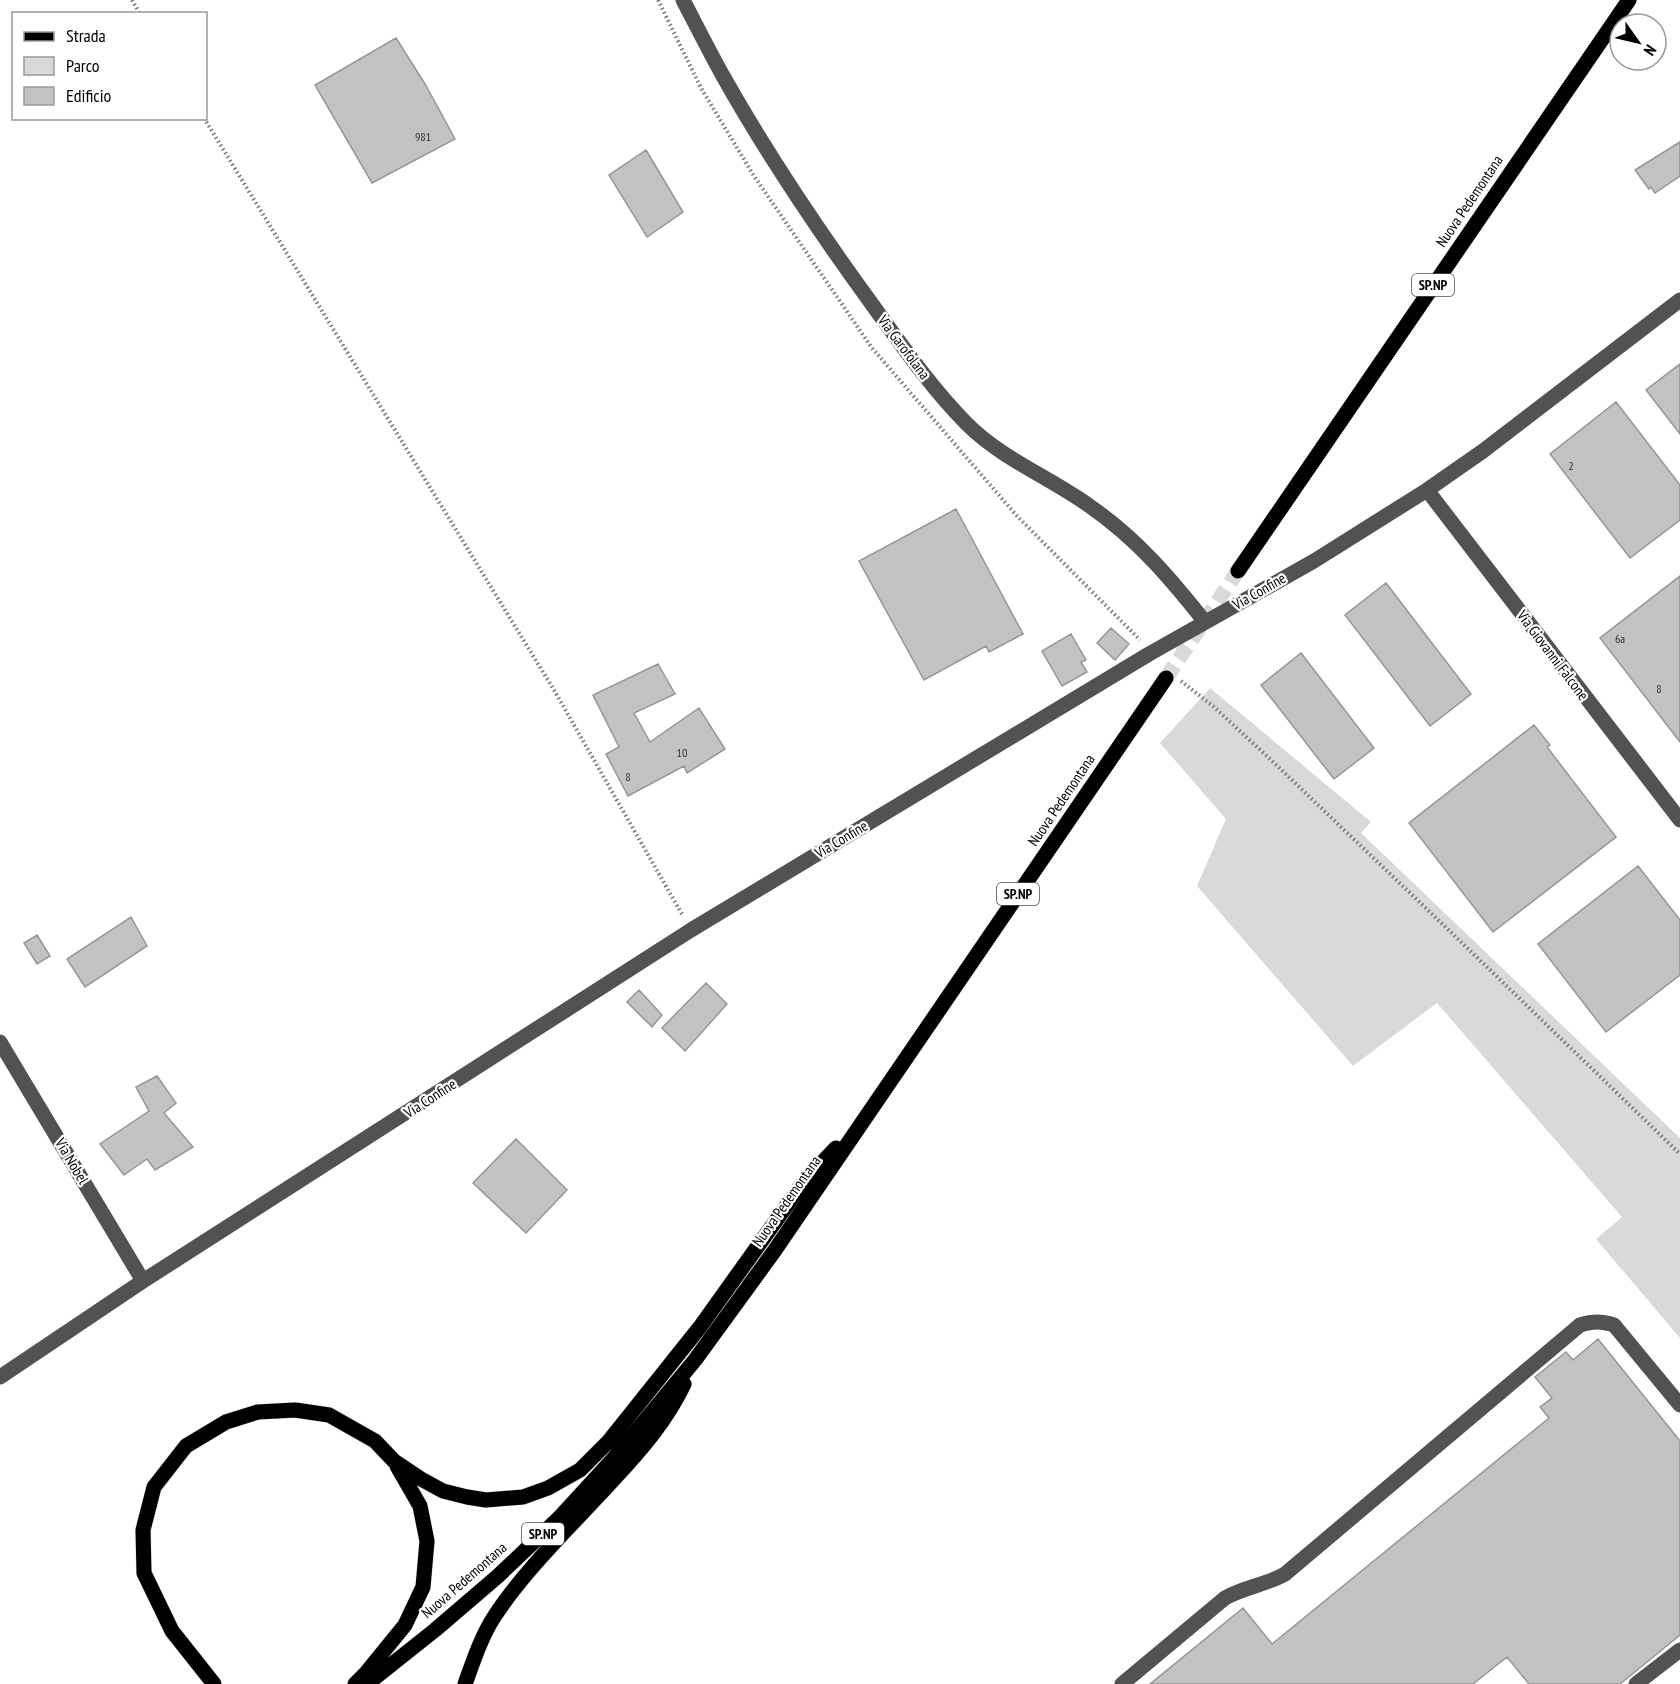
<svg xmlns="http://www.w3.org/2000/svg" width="1680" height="1684" font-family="'PT Sans Narrow',sans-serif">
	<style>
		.green { fill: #d9d9d9 }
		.building { fill: #c2c2c2; stroke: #969696; stroke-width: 1.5 }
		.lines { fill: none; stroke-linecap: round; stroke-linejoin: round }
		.major-tunnel { stroke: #d9d9d9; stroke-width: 15; stroke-dasharray: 15 8; stroke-linecap: butt }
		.major-casing { stroke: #dbdbdb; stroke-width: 16 }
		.path { stroke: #747474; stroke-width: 4; stroke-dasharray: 1.5 3; stroke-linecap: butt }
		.minor { stroke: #525252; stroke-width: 15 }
		.major { stroke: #000; stroke-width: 15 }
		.labels { text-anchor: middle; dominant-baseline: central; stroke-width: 4.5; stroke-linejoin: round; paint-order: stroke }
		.number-label { font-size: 12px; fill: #303030 }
		.shield { fill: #fff; stroke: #4c4c4c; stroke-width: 1.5 }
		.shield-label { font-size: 14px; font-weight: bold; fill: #000 }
		.street-label { font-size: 15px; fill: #000; stroke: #fff }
	</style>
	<rect width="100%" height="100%" fill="#fff"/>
	<path class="green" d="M1210 688 1371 822 1361 833 1680 1138V1338L1596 1239 1622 1217 1437 1003 1353 1066 1197 886 1226 819 1160 743Z"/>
	<path class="building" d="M396 38 425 84 455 139 372 183 315 85Z
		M1680 142V176L1655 193 1651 187 1649 189 1635 170Z
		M646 150 683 212 647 237 609 175Z
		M1680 364V434L1646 390Z
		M1616 402 1680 485V520L1630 558 1550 454Z
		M956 509 1023 634 989 652 986 646 924 680 859 561Z
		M1680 576V742L1600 638Z
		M1386 583 1471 694 1430 726 1345 615Z
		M1111 628 1129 644 1115 660 1097 643Z
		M1071 634 1086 660 1081 662 1087 672 1062 686 1042 651Z
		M1301 653 1374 748 1334 779 1261 685Z
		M658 664 675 694 634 713 650 742 699 708 725 749 687 773 684 766 628 796 606 754 619 747 593 695Z
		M1534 725 1550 745 1547 747 1616 837 1493 932 1409 823Z
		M1638 866 1680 920V975L1606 1032 1538 944Z
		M131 917 147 946 85 987 67 959Z
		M37 935 50 956 37 964 24 943Z
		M706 983 727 1004 685 1051 662 1028Z
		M639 990 662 1015 652 1027 627 1002Z
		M157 1076 176 1103 164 1113 193 1147 155 1170 147 1159 124 1175 100 1144 149 1111 136 1087Z
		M516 1139 567 1190 526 1233 473 1183Z
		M1598 1339 1680 1441V1635L1620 1684H1529L1507 1657 1473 1684H1150L1243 1608 1272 1644 1549 1418 1540 1407 1552 1398 1535 1377 1566 1352 1573 1360Z"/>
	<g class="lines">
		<path class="major-tunnel" d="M1166 678 1238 571"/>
		<g class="major-casing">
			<path id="major" d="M1238 571 1629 0
				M214 1684 172 1631 144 1573 143 1530 154 1487 186 1446 226 1422 258 1412 295 1410 329 1415 375 1441 394 1461 421 1479 443 1491 467 1497 486 1500 523 1497 548 1488 580 1470 609 1441 700 1327 803 1183 836 1148
				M355 1684 366 1673 405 1625 423 1587 427 1541 420 1506 397 1466
				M367 1684 435 1630 498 1576 559 1518 614 1458 695 1360 775 1250 1166 678
				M465 1684C473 1662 481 1637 494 1617 525 1569 575 1522 614 1479 641 1450 667 1420 684 1384"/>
		</g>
		<path class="path" d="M132 0 140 14
			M658 0 701 88 754 176 872 348 1017 516 1140 640
			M204 118 554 690 683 916
			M1181 681 1214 707 1270 759 1457 938 1680 1154"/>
		<path class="minor" d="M683 0C696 25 709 51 723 76 768 156 820 233 874 307 903 347 932 389 967 424 1002 459 1051 478 1091 507 1137 539 1171 579 1205 622
			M1427 490 1680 820
			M0 1042 143 1281
			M0 1377 143 1281 691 930 1149 654 1314 561 1427 490 1483 451 1680 300
			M1122 1684 1225 1598C1244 1587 1266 1585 1285 1574L1580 1325C1593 1321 1601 1321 1614 1325L1680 1405
			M1636 1684 1680 1650"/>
		<use href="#major" class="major"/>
	</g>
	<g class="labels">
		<g class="number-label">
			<text x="423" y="136">981</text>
			<text x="1571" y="465">2</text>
			<text x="1620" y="638">6a</text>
			<text x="1659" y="688">8</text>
			<text x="682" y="752">10</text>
			<text x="628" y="776">8</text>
		</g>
		<g class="shield">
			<rect x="1412" y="274" width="42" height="22" rx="4.5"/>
			<rect x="997" y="883" width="42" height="22" rx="4.5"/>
			<rect x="522" y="1523" width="42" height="22" rx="4.5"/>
		</g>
		<g class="shield-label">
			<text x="1433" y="285">SP.NP</text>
			<text x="1018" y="894">SP.NP</text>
			<text x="543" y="1534">SP.NP</text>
		</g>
		<g class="street-label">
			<text transform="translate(1469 201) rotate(-56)">Nuova Pedemontana</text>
			<text transform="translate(904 347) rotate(53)">Via Garofolana</text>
			<text transform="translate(1259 591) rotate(-30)">Via Confine</text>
			<text transform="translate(1553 655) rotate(53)">Via Giovanni Falcone</text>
			<text transform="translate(1061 800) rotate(-56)">Nuova Pedemontana</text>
			<text transform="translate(841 839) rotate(-31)">Via Confine</text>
			<text transform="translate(430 1098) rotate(-33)">Via Confine</text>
			<text transform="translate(72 1161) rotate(59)">Via Nobel</text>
			<text transform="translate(786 1201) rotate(-55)">Nuova Pedemontana</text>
			<text transform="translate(464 1580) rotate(-41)">Nuova Pedemontana</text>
		</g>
	</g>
	<rect x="12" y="12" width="195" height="108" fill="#ffffff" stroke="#999999" stroke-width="1.5"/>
	<rect x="24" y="32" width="30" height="9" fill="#000000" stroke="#999999" stroke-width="1.5"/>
	<text x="66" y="42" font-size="18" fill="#000000">Strada</text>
	<rect x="24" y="57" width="30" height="18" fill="#d9d9d9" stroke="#999999" stroke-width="1.5"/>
	<text x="66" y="72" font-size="18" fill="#000000">Parco</text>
	<rect x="24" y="87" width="30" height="18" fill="#c2c2c2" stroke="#999999" stroke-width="1.5"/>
	<text x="66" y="102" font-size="18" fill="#000000">Edificio</text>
	<g transform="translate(1638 42) rotate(124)"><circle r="28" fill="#ffffff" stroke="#999999" stroke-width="1.5"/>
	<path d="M0-4.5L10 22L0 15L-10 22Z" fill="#000000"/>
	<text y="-9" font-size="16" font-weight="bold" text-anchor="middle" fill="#000000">N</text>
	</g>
</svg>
